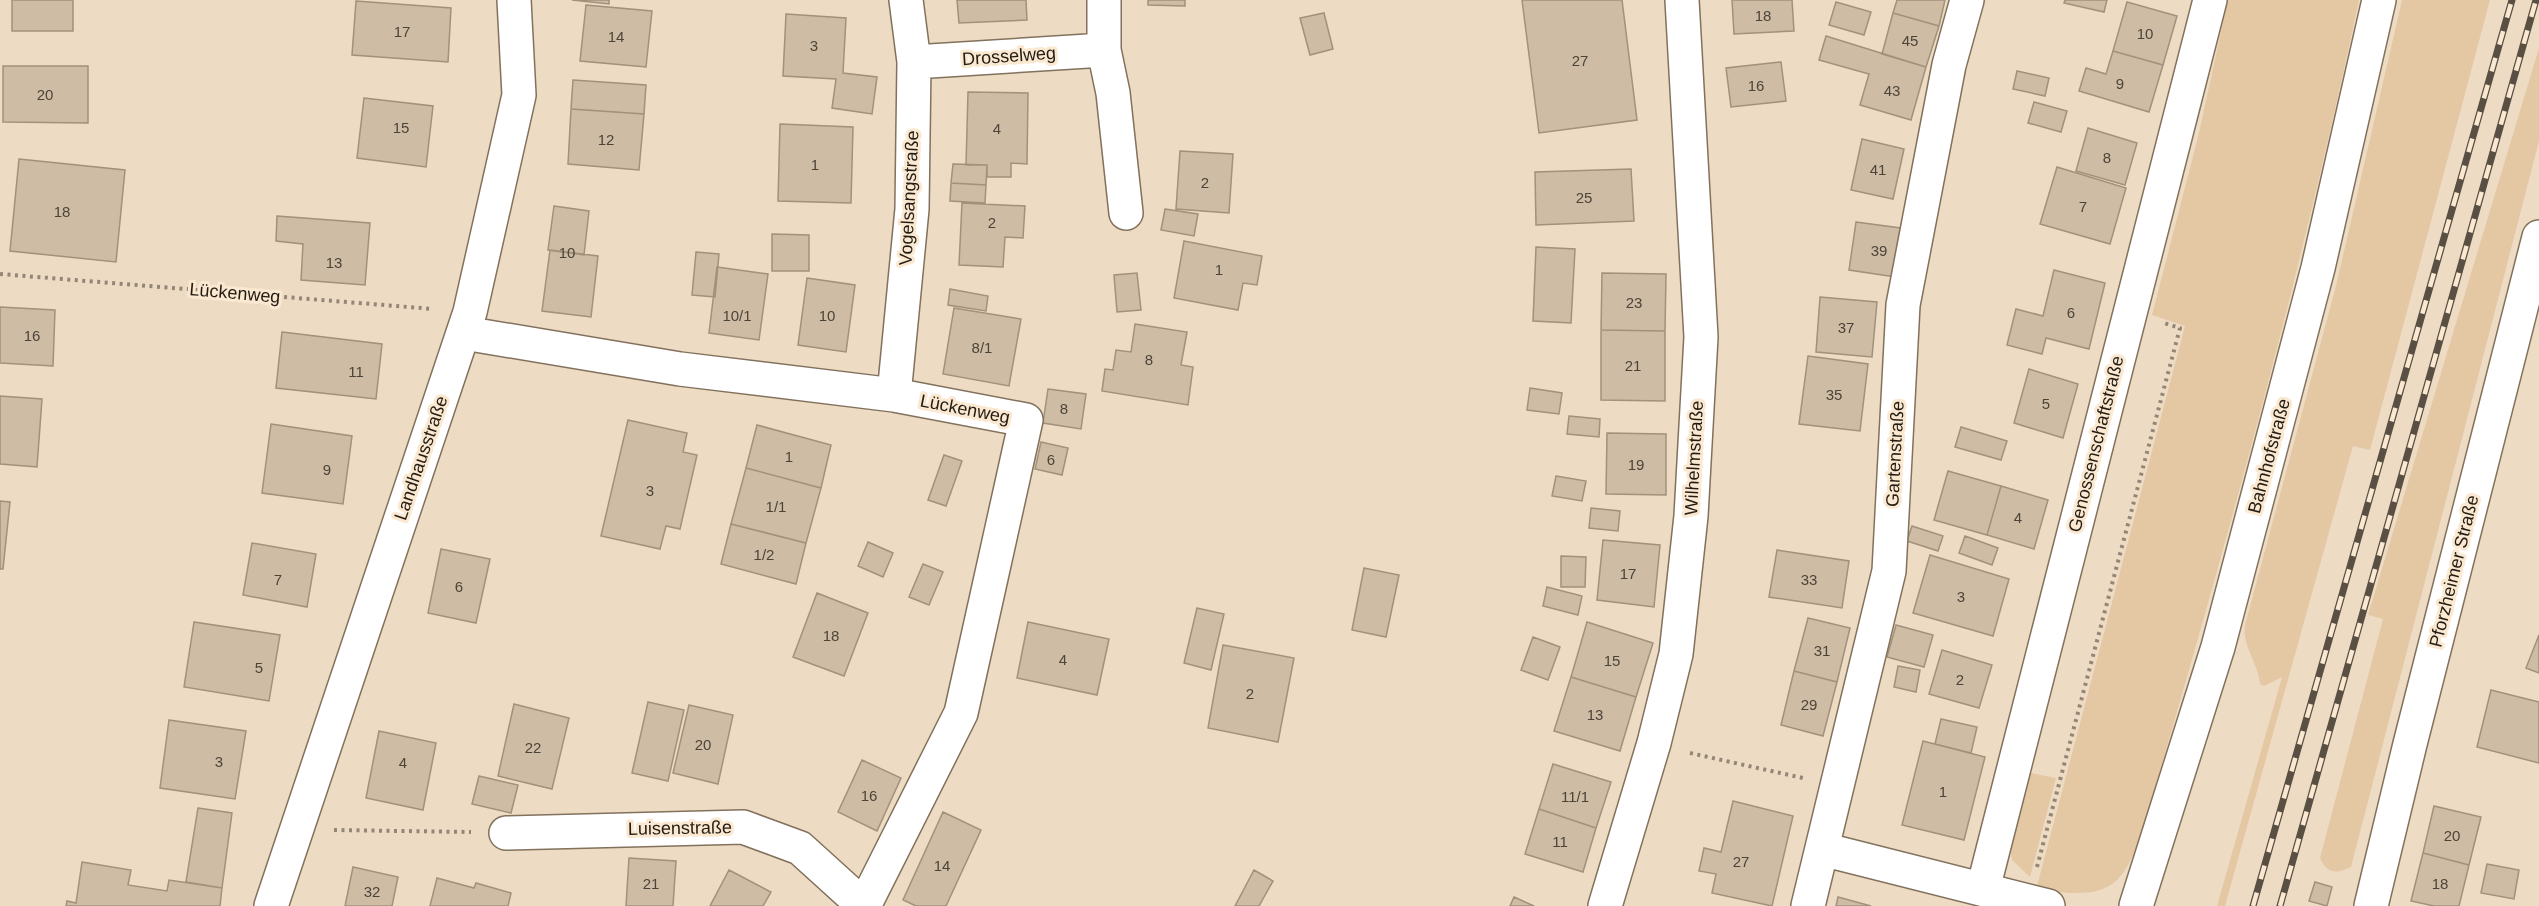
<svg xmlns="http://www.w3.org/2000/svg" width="2539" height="906" font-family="Helvetica,sans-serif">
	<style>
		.green { fill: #e4c8a4 }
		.building { fill: #cebca5; stroke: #a2917b; stroke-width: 1.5 }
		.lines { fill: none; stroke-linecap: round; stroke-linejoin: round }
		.minor-casing { stroke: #82715c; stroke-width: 36 }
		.major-casing { stroke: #82715c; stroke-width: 36 }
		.path { stroke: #948676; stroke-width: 4; stroke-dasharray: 3 4.5; stroke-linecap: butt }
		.minor { stroke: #fff; stroke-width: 33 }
		.major { stroke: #fff; stroke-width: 33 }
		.rail-casing { stroke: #594f42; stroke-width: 7 }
		.rail { stroke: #fbe8d1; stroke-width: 4.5; stroke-dasharray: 14; stroke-linecap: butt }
		.labels { text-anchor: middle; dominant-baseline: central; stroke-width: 6; stroke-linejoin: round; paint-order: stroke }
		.number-label { font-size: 15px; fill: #4d4438 }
		.street-label { font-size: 18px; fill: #221c13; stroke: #fbe8d1 }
	</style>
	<rect width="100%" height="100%" fill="#eedbc4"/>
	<path class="green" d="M2228 0H2359C2300 280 2223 557 2142 832 2128 869 2120 894 2075 893 2061 893 2050 891 2037 886L2185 326 2152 315 2198 137Z
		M2402 0H2490L2370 450 2353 446 2225 906H2217L2282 677 2264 686 2260 684C2258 662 2242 647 2245 625L2336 286Z
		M2539 48V141L2351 867C2337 874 2327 874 2320 858L2383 619 2368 615Z
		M2026 772 2056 778 2030 877 2012 860 2010 842Z"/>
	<path class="building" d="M12 0H73V31H12Z
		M572 0H609V4Z
		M957 0H1026L1027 20 959 23Z
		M1148 0H1185V6L1148 5Z
		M1522 0H1622L1637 120 1539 133Z
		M1732 0H1792L1794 31 1734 34Z
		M1897 0H1945L1939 26 1893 13Z
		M2065 0H2107L2104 12 2064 3Z
		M356 1 451 8 448 62 352 55Z
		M1836 2 1871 12 1864 35 1829 25Z
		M2127 2 2177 16 2163 65 2113 51Z
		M586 5 652 11 646 67 580 61Z
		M1324 13 1333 49 1310 55 1300 18Z
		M1893 13 1939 26 1926 67 1882 54Z
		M786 14 846 18 843 73 877 77 872 114 832 108 836 79 783 76Z
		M1826 36 1926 67 1911 120 1860 105 1869 74 1819 60Z
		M2113 51 2163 65 2149 112 2079 91 2086 68 2106 74Z
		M1781 62 1786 101 1731 107 1726 68Z
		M3 66H88V123L3 122Z
		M2017 71 2049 78 2045 96 2013 89Z
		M573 80 646 85 644 114 571 109Z
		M968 92 1028 93 1027 164 1011 163V177H987V165H966Z
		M364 98 433 106 426 167 357 158Z
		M2034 102 2067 111 2061 132 2028 123Z
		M571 109 644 114 639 170 568 164Z
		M780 124 853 127 851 203 778 201Z
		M2088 128 2137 143 2125 185 2076 171Z
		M1862 139 1904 149 1893 199 1851 190Z
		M1180 151 1233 154 1229 213 1176 209Z
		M19 159 125 170 116 262 10 251Z
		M953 164 987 165 986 185 951 183Z
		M2057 167 2126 188 2110 244 2040 224Z
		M1631 169 1634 221 1536 225 1535 172Z
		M951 183 986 185 985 203 950 201Z
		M962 203 1025 206 1023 238 1005 237 1003 267 959 265Z
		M554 206 589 211 584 255 548 250Z
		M1165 209 1198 214 1194 236 1161 230Z
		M277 216 370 223 365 285 301 280 303 244 276 241Z
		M1856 222 1908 229 1902 278 1849 270Z
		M772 234 809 235V271H772Z
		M1184 241 1262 256 1257 285 1243 283 1238 310 1174 298Z
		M1536 247 1575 249 1571 323 1533 321Z
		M550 250 598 256 591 317 542 311Z
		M696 252 719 254 715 297 692 295Z
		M717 267 768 274 759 340 709 333Z
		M2054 270 2105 283 2089 349 2046 338 2042 354 2007 345 2016 309 2043 316Z
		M1137 273 1141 310 1117 312 1114 275Z
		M1602 273 1666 274 1665 331 1601 330Z
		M807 278 855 285 846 352 798 345Z
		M950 289 988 296 986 311 948 305Z
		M1820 297 1877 302 1872 357 1816 352Z
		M0 307 55 310 53 366 0 363Z
		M954 308 1021 319 1009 386 943 374Z
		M1135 324 1187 332 1181 365 1193 367 1188 405 1102 391 1105 369 1113 370 1116 350 1131 352Z
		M1601 330 1665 331V401L1601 400Z
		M282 332 382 344 376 399 276 388Z
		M1808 356 1868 364 1860 431 1799 424Z
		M2029 369 2078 384 2063 438 2014 423Z
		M1530 388 1562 393 1559 414 1527 410Z
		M1048 389 1086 394 1081 429 1043 423Z
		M0 396 42 399 37 467 0 464Z
		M1569 416 1600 419 1599 437 1567 434Z
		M628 420 687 433 683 452 697 455 680 529 666 526 660 549 601 536Z
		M271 424 352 436 343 504 262 493Z
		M757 425 831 445 821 488 746 468Z
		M1961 427 2007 441 2001 460 1955 447Z
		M1607 433 1666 434V495L1606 494Z
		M1041 442 1068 448 1062 475 1035 469Z
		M944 455 962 461 946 506 928 500Z
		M746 468 821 488 806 543 731 524Z
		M1948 471 2001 486 1987 535 1934 520Z
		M1556 476 1586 481 1582 501 1552 496Z
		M2001 486 2048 500 2034 549 1987 535Z
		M0 501 10 502 3 569H0Z
		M1591 508 1620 511 1618 531 1589 528Z
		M731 524 806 543 796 584 721 564Z
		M1912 526 1943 536 1938 551 1907 541Z
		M1965 536 1998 548 1992 565 1959 553Z
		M1603 540 1660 545 1654 607 1597 600Z
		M868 542 893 553 883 577 858 566Z
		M252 543 316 554 307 607 243 595Z
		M441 549 490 559 476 623 428 613Z
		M1777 550 1849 561 1842 608 1769 597Z
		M1930 555 2009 579 1993 636 1913 613Z
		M1561 556 1586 557 1585 587H1561Z
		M923 564 943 572 929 605 909 597Z
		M1364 568 1399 575 1386 637 1352 630Z
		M1547 587 1582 596 1578 615 1543 606Z
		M817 593 868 613 844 676 793 657Z
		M1197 608 1224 614 1211 670 1184 663Z
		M1808 618 1850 628 1837 682 1794 671Z
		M194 622 280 635 269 701 184 687Z
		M1028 622 1109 639 1097 695 1017 678Z
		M1587 622 1653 643 1636 697 1571 677Z
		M1896 625 1933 635 1924 667 1887 657Z
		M2539 635V673L2526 668Z
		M1533 637 1560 647 1548 680 1521 670Z
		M1223 645 1294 658 1278 742 1208 728Z
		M1942 650 1992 665 1979 708 1929 694Z
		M1898 666 1920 670 1916 692 1894 687Z
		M1794 671 1837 682 1823 736 1781 725Z
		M1571 677 1636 697 1620 751 1554 731Z
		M2491 690 2539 702V763L2477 747Z
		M648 702 684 710 668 781 632 773Z
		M514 704 569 718 552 789 498 776Z
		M689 705 733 715 718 784 673 773Z
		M1941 719 1977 727 1971 753 1935 744Z
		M169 720 246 731 235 799 160 788Z
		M379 731 436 743 423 810 366 798Z
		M1923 741 1985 757 1964 840 1902 825Z
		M862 760 901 778 877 831 838 812Z
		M1553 764 1611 782 1596 828 1539 809Z
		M479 776 518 785 511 813 472 804Z
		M1733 801 1793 816 1772 906 1712 893 1716 874 1699 871 1704 848 1721 852Z
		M2434 806 2481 817 2469 865 2423 853Z
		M198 808 232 813 222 888 186 882Z
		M1539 809 1596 828 1583 872 1525 854Z
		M943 812 981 830 946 906H916L903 900Z
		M2423 853 2469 865 2459 906H2434L2411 901Z
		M629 858 676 861 673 906H626Z
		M82 862 131 870 128 885 167 891 169 880 222 888 220 906H66L67 901 76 903Z
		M2487 864 2519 870 2514 899 2481 893Z
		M353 867 398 877 392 906H345Z
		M729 870 771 892 763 906H710Z
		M1254 870 1273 881 1259 906H1235Z
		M437 878 474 888 476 883 511 893 508 906H430Z
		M2315 882 2332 887 2327 906 2309 901Z
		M1514 897 1534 906H1510Z
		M1838 897 1871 906H1836Z"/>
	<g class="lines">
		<g class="minor-casing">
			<path id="minor" d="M1104 0V50L1113 93 1126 213
				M914 62 1104 50
				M464 333 680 369 894 395 1026 420 961 713 864 906
				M894 395 912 209 914 62 906 0
				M506 833 743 827 800 848 864 906
				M1822 849 2048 906
				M1983 889 2210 0
				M271 906 470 312 519 95 514 0
				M1605 906 1654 743 1676 654 1691 516 1701 337 1682 0
				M1808 906 1889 571 1903 305 1949 65 1967 0
				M2371 906 2410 744 2539 237"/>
		</g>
		<g class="major-casing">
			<path id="major" d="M2136 906 2218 647 2318 268 2379 0"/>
		</g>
		<path class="path" d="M0 274 433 309
			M1690 753 1803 778
			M334 830 471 832
			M2037 867 2180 328 2164 323"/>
		<use href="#minor" class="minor"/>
		<use href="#major" class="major"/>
		<g class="rail-casing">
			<path id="rail" d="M2253 906 2512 0
				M2280 906 2536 0"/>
		</g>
		<use href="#rail" class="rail"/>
	</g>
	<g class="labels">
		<g class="number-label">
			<text x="1763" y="15">18</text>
			<text x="402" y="31">17</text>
			<text x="2145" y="33">10</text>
			<text x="616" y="36">14</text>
			<text x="1910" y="40">45</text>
			<text x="814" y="45">3</text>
			<text x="1580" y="60">27</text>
			<text x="2120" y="83">9</text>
			<text x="1756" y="85">16</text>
			<text x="1892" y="90">43</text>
			<text x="45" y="94">20</text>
			<text x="401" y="127">15</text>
			<text x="997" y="128">4</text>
			<text x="606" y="139">12</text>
			<text x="2107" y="157">8</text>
			<text x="815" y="164">1</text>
			<text x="1878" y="169">41</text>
			<text x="1205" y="182">2</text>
			<text x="1584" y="197">25</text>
			<text x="2083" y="206">7</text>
			<text x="62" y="211">18</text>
			<text x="992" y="222">2</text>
			<text x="1879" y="250">39</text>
			<text x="567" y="252">10</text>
			<text x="334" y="262">13</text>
			<text x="1219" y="269">1</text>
			<text x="1634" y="302">23</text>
			<text x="2071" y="312">6</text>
			<text x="737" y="315">10/1</text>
			<text x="827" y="315">10</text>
			<text x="1846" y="327">37</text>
			<text x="32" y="335">16</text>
			<text x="982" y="347">8/1</text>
			<text x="1149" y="359">8</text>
			<text x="1633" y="365">21</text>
			<text x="356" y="371">11</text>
			<text x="1834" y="394">35</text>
			<text x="2046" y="403">5</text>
			<text x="1064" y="408">8</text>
			<text x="789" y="456">1</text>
			<text x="1051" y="459">6</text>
			<text x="1636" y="464">19</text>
			<text x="327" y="469">9</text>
			<text x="650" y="490">3</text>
			<text x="776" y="506">1/1</text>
			<text x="2018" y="517">4</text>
			<text x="764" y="554">1/2</text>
			<text x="1628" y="573">17</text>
			<text x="278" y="579">7</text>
			<text x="1809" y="579">33</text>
			<text x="459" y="586">6</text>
			<text x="1961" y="596">3</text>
			<text x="831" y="635">18</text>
			<text x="1822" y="650">31</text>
			<text x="1063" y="659">4</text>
			<text x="1612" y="660">15</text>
			<text x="259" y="667">5</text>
			<text x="1960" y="679">2</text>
			<text x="1250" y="693">2</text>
			<text x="1809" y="704">29</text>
			<text x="1595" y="714">13</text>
			<text x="703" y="744">20</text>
			<text x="533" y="747">22</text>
			<text x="219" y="761">3</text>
			<text x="403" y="762">4</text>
			<text x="1943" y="791">1</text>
			<text x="869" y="795">16</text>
			<text x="1575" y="796">11/1</text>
			<text x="2452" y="835">20</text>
			<text x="1560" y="841">11</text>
			<text x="1741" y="861">27</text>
			<text x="942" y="865">14</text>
			<text x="651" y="883">21</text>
			<text x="2440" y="883">18</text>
			<text x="372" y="891">32</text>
		</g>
		<g class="street-label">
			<text transform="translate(1009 56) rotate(-4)">Drosselweg</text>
			<text transform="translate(909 198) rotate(-87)">Vogelsangstraße</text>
			<text transform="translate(235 293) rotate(5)">Lückenweg</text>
			<text transform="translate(965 409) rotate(11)">Lückenweg</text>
			<text transform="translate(2096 444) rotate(-76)">Genossenschaftstraße</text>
			<text transform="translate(1895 454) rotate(-87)">Gartenstraße</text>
			<text transform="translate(2269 456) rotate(-75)">Bahnhofstraße</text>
			<text transform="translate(421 458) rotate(-71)">Landhausstraße</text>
			<text transform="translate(1694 458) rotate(-87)">Wilhelmstraße</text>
			<text transform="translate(2454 571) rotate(-76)">Pforzheimer Straße</text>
			<text transform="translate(680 828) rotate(-1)">Luisenstraße</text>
		</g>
	</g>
</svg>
